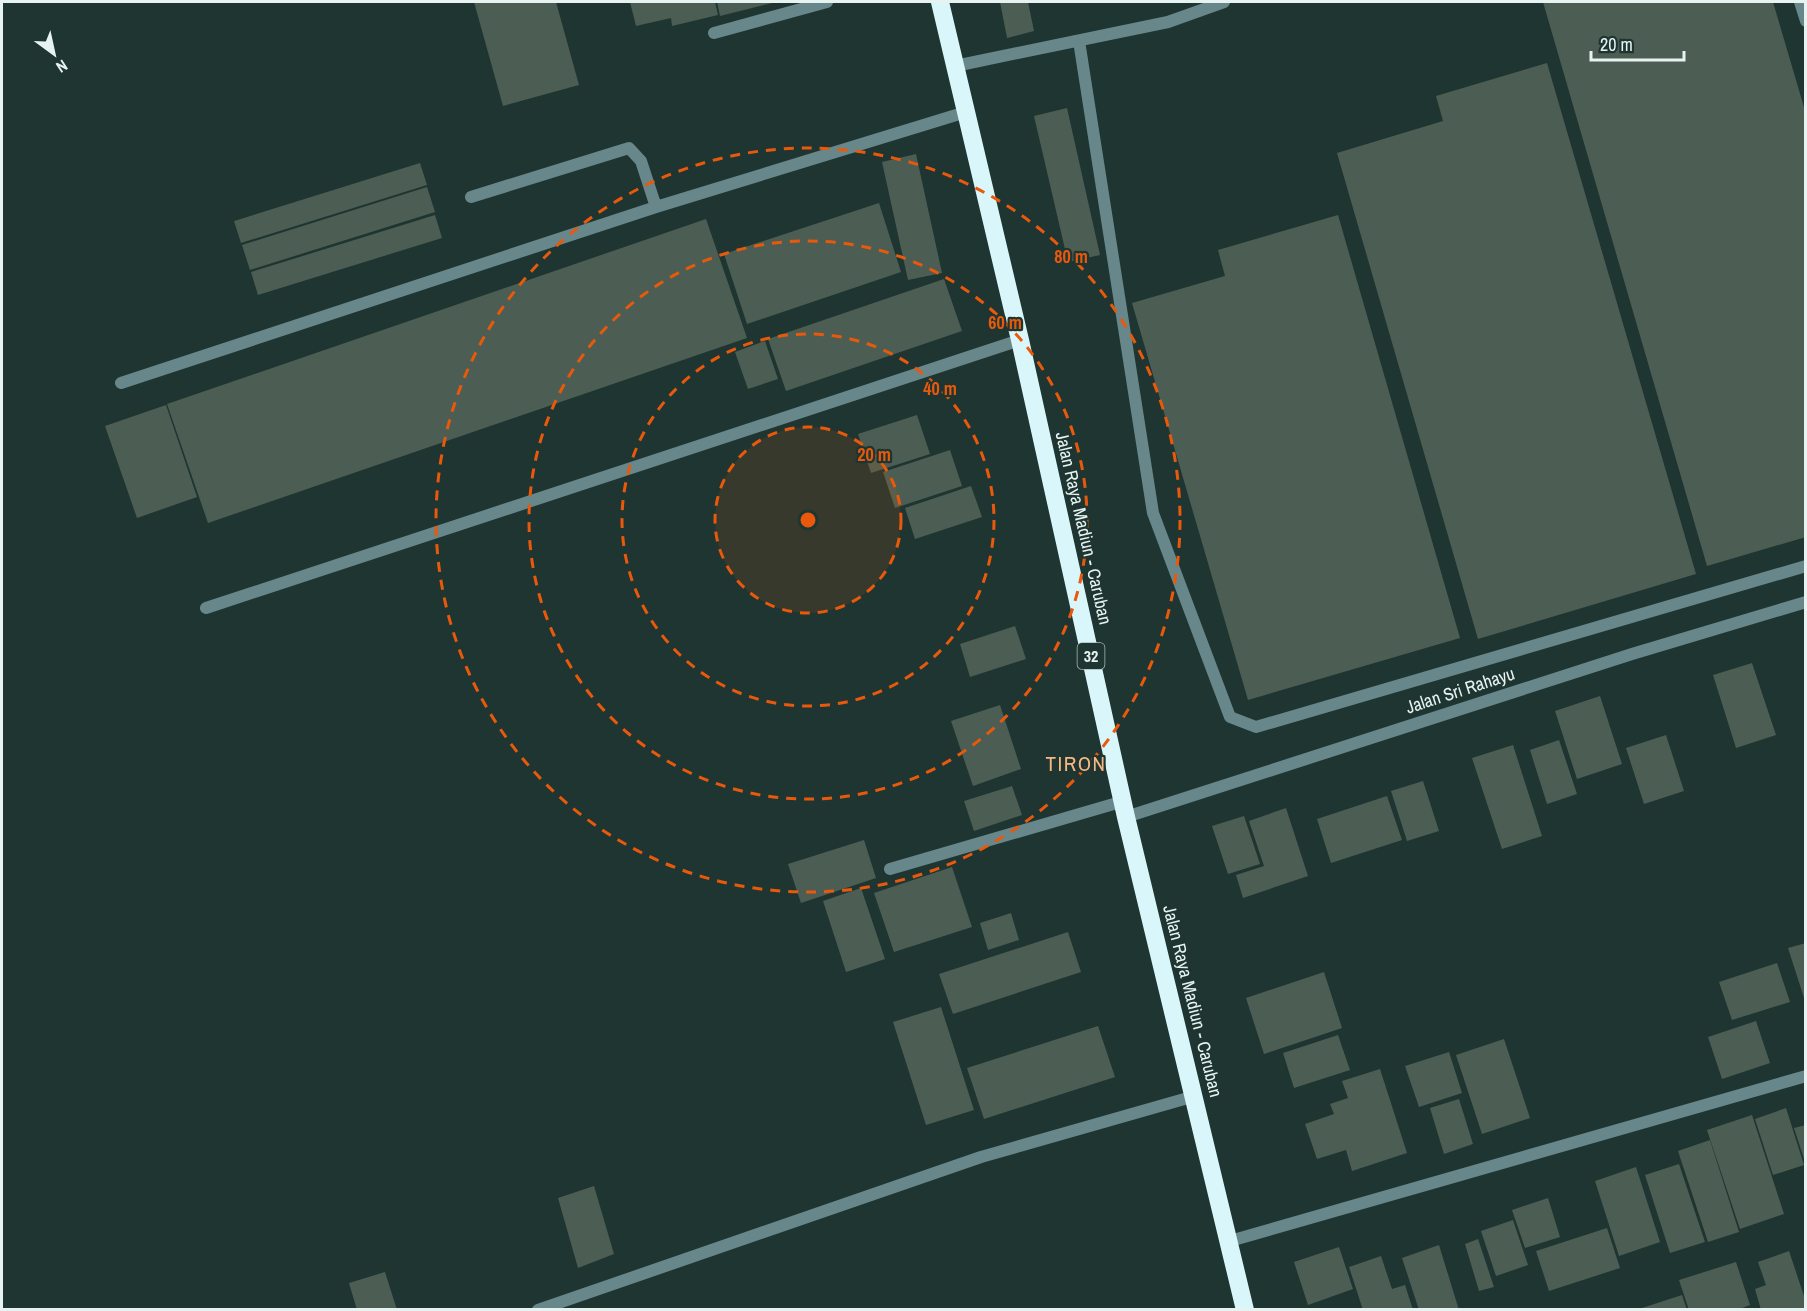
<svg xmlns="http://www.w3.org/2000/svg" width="1807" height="1311" font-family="'Archivo Narrow',sans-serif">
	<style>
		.building { fill: #4c5e53 }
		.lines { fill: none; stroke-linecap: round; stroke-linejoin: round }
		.lane { stroke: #68878b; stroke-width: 12 }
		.street { stroke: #68878b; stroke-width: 12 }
		.highway { stroke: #d9f7fb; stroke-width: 18 }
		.ring { fill: none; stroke: #e8590c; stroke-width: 3; stroke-dasharray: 10 8 }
		.labels { text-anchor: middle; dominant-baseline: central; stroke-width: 4.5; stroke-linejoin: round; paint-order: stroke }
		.shield { fill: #1f3531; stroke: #aabab7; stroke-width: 1.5 }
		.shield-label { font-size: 16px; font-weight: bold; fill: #e6f3f1 }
		.street-label { font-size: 18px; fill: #e6f3f1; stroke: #1f3531 }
		.quarter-label { font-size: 21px; letter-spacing: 1.5px; fill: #f6b783; stroke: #1f3531 }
		.centre { fill: #e8590c; stroke: #1f3531; stroke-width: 3 }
		.ring-label { font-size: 18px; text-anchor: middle; font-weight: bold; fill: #e8590c; stroke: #1f3531; stroke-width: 4.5; stroke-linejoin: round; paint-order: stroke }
	</style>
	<rect width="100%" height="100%" fill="#1f3531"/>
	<path class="building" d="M474 2H556L579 85 503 106Z
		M630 2H715L718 15 672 26 671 18 636 26Z
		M717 2H776L720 16Z
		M1000 2H1028L1034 31 1007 38Z
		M1543 2H1773L1806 114V537L1707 566Z
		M1547 63 1696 574 1478 639 1337 153 1443 121 1436 96Z
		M1067 108 1100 255 1068 262 1034 116Z
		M916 154 942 273 908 280 882 162Z
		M420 163 427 185 241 243 234 221Z
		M427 187 435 212 250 270 242 245Z
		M879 203 901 272 747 324 724 254Z
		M435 215 442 238 258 295 251 272Z
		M1338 215 1460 638 1248 700 1132 303 1225 276 1218 250Z
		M706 219 747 338 208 523 167 404Z
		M944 279 962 331 786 391 768 339Z
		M765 341 778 379 748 389 735 352Z
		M166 405 197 497 137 518 105 426Z
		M917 415 930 454 871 473 858 434Z
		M950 450 962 486 895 508 883 472Z
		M971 486 982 517 915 539 905 508Z
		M1015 626 1026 659 970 677 960 644Z
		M1752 663 1776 735 1736 748 1713 675Z
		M1600 696 1622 764 1577 779 1555 711Z
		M1000 705 1021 769 973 786 951 721Z
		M1666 735 1684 791 1644 804 1626 748Z
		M1559 740 1577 794 1547 804 1530 750Z
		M1513 745 1542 836 1502 849 1472 758Z
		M1423 781 1439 831 1407 841 1391 791Z
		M1012 786 1022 815 974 831 964 801Z
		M1387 796 1402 840 1331 863 1317 819Z
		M1286 808 1308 876 1243 898 1236 875 1264 866 1249 821Z
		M1244 816 1260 864 1228 874 1212 826Z
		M864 840 876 878 801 903 788 864Z
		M952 867 972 927 894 952 874 893Z
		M861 888 885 959 846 972 823 901Z
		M1011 913 1019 940 988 950 980 923Z
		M1068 932 1081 972 953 1014 939 974Z
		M1806 943V1001H1805L1788 948Z
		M1777 963 1790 1002 1732 1020 1719 982Z
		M1324 972 1342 1028 1264 1054 1246 998Z
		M941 1007 974 1110 926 1125 893 1022Z
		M1756 1021 1770 1063 1722 1079 1708 1037Z
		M1098 1026 1115 1077 984 1119 967 1068Z
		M1338 1035 1350 1070 1294 1088 1283 1053Z
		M1504 1039 1530 1118 1482 1134 1456 1055Z
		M1449 1052 1462 1093 1419 1107 1405 1066Z
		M1380 1069 1407 1153 1352 1171 1346 1150 1317 1159 1305 1124 1334 1114 1330 1104 1348 1098 1342 1081Z
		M1459 1099 1473 1144 1444 1154 1430 1108Z
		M1786 1108 1804 1165 1773 1175 1755 1119Z
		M1752 1115 1784 1214 1740 1229 1707 1130Z
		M1806 1125V1162H1805L1794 1128Z
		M1710 1140 1739 1232 1708 1242 1678 1151Z
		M1679 1164 1705 1242 1670 1253 1645 1175Z
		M1636 1167 1660 1242 1619 1256 1595 1181Z
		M594 1186 614 1254 578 1268 558 1198Z
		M1548 1198 1560 1237 1525 1248 1512 1210Z
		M1513 1220 1528 1265 1496 1276 1481 1231Z
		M1607 1228 1620 1268 1549 1291 1536 1251Z
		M1478 1239 1494 1287 1479 1291 1465 1244Z
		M1439 1245 1459 1310H1419L1402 1258Z
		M1339 1247 1353 1289 1308 1305 1294 1262Z
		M1789 1251 1806 1302V1310H1761L1755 1289 1766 1285 1758 1262Z
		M1381 1256 1392 1289 1405 1285 1413 1310H1363L1349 1267Z
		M1736 1262 1750 1305 1737 1310H1689L1679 1280Z
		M385 1272 397 1310H357L349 1283Z
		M1682 1295 1687 1310H1639V1309Z"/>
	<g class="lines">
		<path class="lane" d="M1800 2 1806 21
			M714 33 827 2
			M1079 41 1153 513 1230 717 1256 727 1806 566
			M955 66 1168 22 1224 2
			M471 197 629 148 641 161 656 207
			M121 383 656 207 966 112
			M206 608 1020 340
			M890 869 1124 801"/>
		<path class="street" d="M1126 817 1632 654 1806 602
			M1230 1241 1806 1076
			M538 1310 981 1157 1195 1096"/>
		<path class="highway" d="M940 2 1020 340 1126 817 1245 1310"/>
	</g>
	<circle cx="808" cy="520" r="93" fill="#e8590c" fill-opacity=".12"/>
	<g class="ring">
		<circle cx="808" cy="520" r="93"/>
		<circle cx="808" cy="520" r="186"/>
		<circle cx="808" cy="520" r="279"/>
		<circle cx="808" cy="520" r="372"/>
	</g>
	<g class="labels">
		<rect class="shield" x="1077.5" y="643" width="27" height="26" rx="4.5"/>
		<g class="shield-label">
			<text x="1091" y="656">32</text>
		</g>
		<g class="street-label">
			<text transform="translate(1084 528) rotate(77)">Jalan Raya Madiun - Caruban</text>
			<text transform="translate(1460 690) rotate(-18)">Jalan Sri Rahayu</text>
			<text transform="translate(1193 1001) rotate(76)">Jalan Raya Madiun - Caruban</text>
		</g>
		<g class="quarter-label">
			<text x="1076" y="763">TIRON</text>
		</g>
	</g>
	<circle cx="808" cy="520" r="9" class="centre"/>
	<g class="ring-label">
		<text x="1071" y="263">80 m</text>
		<text x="1005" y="329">60 m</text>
		<text x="940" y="395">40 m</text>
		<text x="874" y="461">20 m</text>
	</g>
	<rect width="1807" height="1311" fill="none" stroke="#e6f3f1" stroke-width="6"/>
	<g transform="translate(54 54) rotate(147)" stroke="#1f3531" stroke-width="4.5" paint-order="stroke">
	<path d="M0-4.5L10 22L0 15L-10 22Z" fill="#e6f3f1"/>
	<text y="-9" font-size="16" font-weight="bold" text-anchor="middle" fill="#e6f3f1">N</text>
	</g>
	<path d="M1591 51v9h93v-9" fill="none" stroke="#e6f3f1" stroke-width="3"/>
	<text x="1600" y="51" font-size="18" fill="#e6f3f1" stroke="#1f3531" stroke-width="4.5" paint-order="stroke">20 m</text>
</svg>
